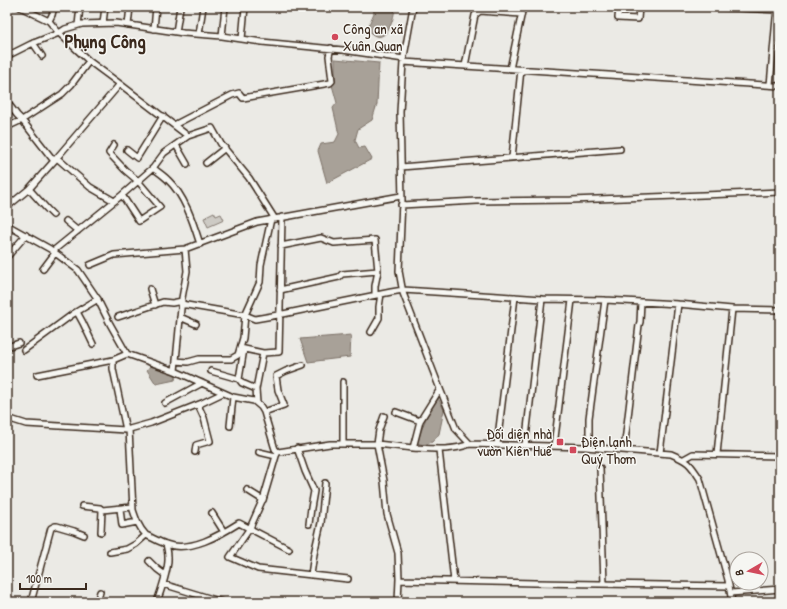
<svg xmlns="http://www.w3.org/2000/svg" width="787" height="609" font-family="'Patrick Hand',sans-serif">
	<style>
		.green { fill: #cdcac4; stroke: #847a71 }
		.water { fill: #a8a198; stroke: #7c7167 }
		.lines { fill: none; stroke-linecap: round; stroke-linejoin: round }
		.minor-casing { stroke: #3b2a1e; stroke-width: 8 }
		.minor { stroke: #f6f6f2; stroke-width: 5 }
		.poi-dot { fill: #d1495b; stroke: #f6f6f2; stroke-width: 1.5 }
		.labels { text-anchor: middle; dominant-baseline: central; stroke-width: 3; stroke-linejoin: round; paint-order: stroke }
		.poi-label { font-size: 15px; fill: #3b2a1e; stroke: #f6f6f2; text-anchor: start }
		.district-label { font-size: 19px; font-weight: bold; fill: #3b2a1e; stroke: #f6f6f2 }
	</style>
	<rect width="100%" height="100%" fill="#ebeae5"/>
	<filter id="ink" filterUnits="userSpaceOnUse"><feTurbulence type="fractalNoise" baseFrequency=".025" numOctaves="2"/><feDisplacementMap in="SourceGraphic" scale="8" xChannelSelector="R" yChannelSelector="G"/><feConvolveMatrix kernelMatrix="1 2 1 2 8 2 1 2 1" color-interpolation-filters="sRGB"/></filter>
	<g filter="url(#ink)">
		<path class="green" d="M214 212 216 216 221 214 224 220 208 227 204 218 207 217 206 216Z"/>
		<path class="water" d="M373 7H395C394 22 384 50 367 29L374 13Z
			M335 59 379 63 377 104 372 120 358 129 355 140 359 148 365 147 372 159 327 183 318 151 321 144 335 142 339 134 333 108 337 103 332 85 335 81Z
			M351 335 350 357 308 362 300 339Z
			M151 365 177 373 175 380 156 384 147 370Z
			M438 398 444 410 439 434 432 442 424 445 417 443C423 426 427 412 438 398Z"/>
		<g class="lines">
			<g class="minor-casing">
				<path id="minor" d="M413 7 403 62 400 112 402 201 399 271 403 293 440 389 456 429 470 444
					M619 7 618 18 638 19 639 7
					M718 7 777 10
					M49 21 52 15 54 7
					M103 23 105 7
					M78 25 80 7
					M128 25 130 7
					M154 29 156 7
					M176 32 180 7
					M199 34 203 7
					M222 36 225 7
					M242 39 245 7
					M33 43 42 56
					M7 56 31 44 59 33 49 21 20 7
					M403 62 780 86
					M465 66 475 15 480 11 521 14
					M510 69 523 7
					M120 84 89 61 59 33 65 29 82 24 116 23 183 33 222 36 262 42 343 50 404 59
					M770 85 777 7
					M7 102 17 115 22 120 54 161 120 84 188 136
					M174 125 232 95 239 93 243 98 330 83 332 81 329 56 331 48
					M7 127 22 120 62 94 71 85 89 61
					M114 145 109 153 125 170 138 181 160 207 139 221 122 195
					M176 145 187 164
					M127 150 137 158 163 116
					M57 158 90 187 114 201
					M512 158 521 69
					M206 163 225 148
					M401 167 620 149
					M153 168 164 153 188 136 212 128 221 144 249 178 275 219
					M29 189 47 209 53 215
					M401 205 477 201 571 200 780 192
					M7 207 29 189 54 161
					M66 221 78 231
					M7 225 50 249 78 270 97 298 110 324 127 354 175 371 233 397 254 401 261 407 264 412 274 446 275 449 278 452 330 444H377L413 448 420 421 440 389
					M281 246 321 238 334 243 375 240 378 271 375 286V295
					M53 251 122 195 153 168C158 172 163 175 168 180 185 196 193 222 200 244
					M7 257 26 235
					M90 265 114 255 185 249 257 222 401 196
					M43 269 55 253
					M150 289 155 305
					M280 290 339 277 342 274 378 271
					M181 304 245 315 255 319 278 315 391 292 403 290 498 296 542 299 605 300 678 304 732 309 780 310
					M77 312 83 323 93 344
					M118 317 163 302 172 303 182 301
					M180 317 196 324
					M371 332 379 318V307L381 294
					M7 347 19 343
					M240 348 263 353 279 352 282 217
					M24 350 73 314 98 299
					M176 361 188 362 199 359H231L238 355 243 338 245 315 260 282 261 265 271 219
					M175 371 182 298 187 271 185 249
					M211 371 239 379 242 383 256 389
					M37 375 113 360
					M239 379 244 349
					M165 403 202 383
					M257 403 256 389 263 353
					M264 412 284 405 278 390 276 376 286 371 303 365
					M396 412 420 421
					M384 416 379 430 377 444 384 481 387 514 398 553 399 579 398 602
					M7 418 26 424 126 430 151 423 202 403 223 393
					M230 426 233 397
					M129 429 133 510C136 519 139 528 146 535 153 538 159 542 166 544 190 553 220 535 239 523L289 549
					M126 430 113 369V360L127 354
					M343 444V382
					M497 445 515 297
					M525 446 542 299
					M554 446 572 300
					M589 447V418L605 300
					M297 448 305 471 314 491 311 508 309 524
					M413 448C433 449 451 451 470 444L585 447 671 454C688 461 690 463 700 479L728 580 732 602
					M439 450 454 581
					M624 450 639 325 640 322 641 302
					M195 452 196 445 210 441 204 418 198 405
					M259 452 276 456
					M278 452 276 456 263 500 262 501 250 528 230 557 258 569 348 579
					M660 453 678 304
					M717 454 732 309
					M684 459 693 454 780 456
					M600 468 604 584
					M247 490 263 500
					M82 506 100 508 102 510
					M120 509 122 525 137 522
					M212 513 224 532
					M101 532 102 510 132 507
					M110 552 127 549 136 544 146 535
					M149 561 157 569 165 575
					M311 575 314 554 321 523 325 483
					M399 580 535 583 729 586
					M163 584 222 602
					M731 593 780 589
					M31 602 51 528 55 526H57L74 531 84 535
					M97 602 100 592
					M157 602C161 590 169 569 168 557 168 553 167 548 166 544"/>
			</g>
			<use href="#minor" class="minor"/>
		</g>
	</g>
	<g class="poi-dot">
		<circle cx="335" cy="37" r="4"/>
		<rect x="556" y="438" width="8" height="8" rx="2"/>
		<rect x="569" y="446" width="8" height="8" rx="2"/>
	</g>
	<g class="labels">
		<g class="poi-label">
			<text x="343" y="28">Công an xã<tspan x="343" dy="17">Xuân Quan</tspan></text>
			<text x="552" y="433" text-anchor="end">Đối diện nhà<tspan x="552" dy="17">vườn Kiên Huế</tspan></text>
			<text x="581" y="441">Điện lạnh<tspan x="581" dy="17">Quý Thơm</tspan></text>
		</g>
		<g class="district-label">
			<text x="105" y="41">Phụng Công</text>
		</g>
	</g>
	<rect width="787" height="609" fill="none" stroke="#f6f6f2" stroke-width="24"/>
	<rect x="12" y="12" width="763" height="585" fill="none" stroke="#3b2a1e" stroke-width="1.5" filter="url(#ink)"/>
	<g transform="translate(749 571) rotate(261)"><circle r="19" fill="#f6f6f2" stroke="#aba49d"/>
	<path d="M0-3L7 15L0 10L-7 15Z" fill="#d1495b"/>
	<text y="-6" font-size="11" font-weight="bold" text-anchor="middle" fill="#3b2a1e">B</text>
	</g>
	<path d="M20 583v6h66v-6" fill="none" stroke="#3b2a1e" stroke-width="2"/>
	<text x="26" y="583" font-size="12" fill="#3b2a1e" stroke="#f6f6f2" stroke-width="3" paint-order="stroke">100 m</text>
</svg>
